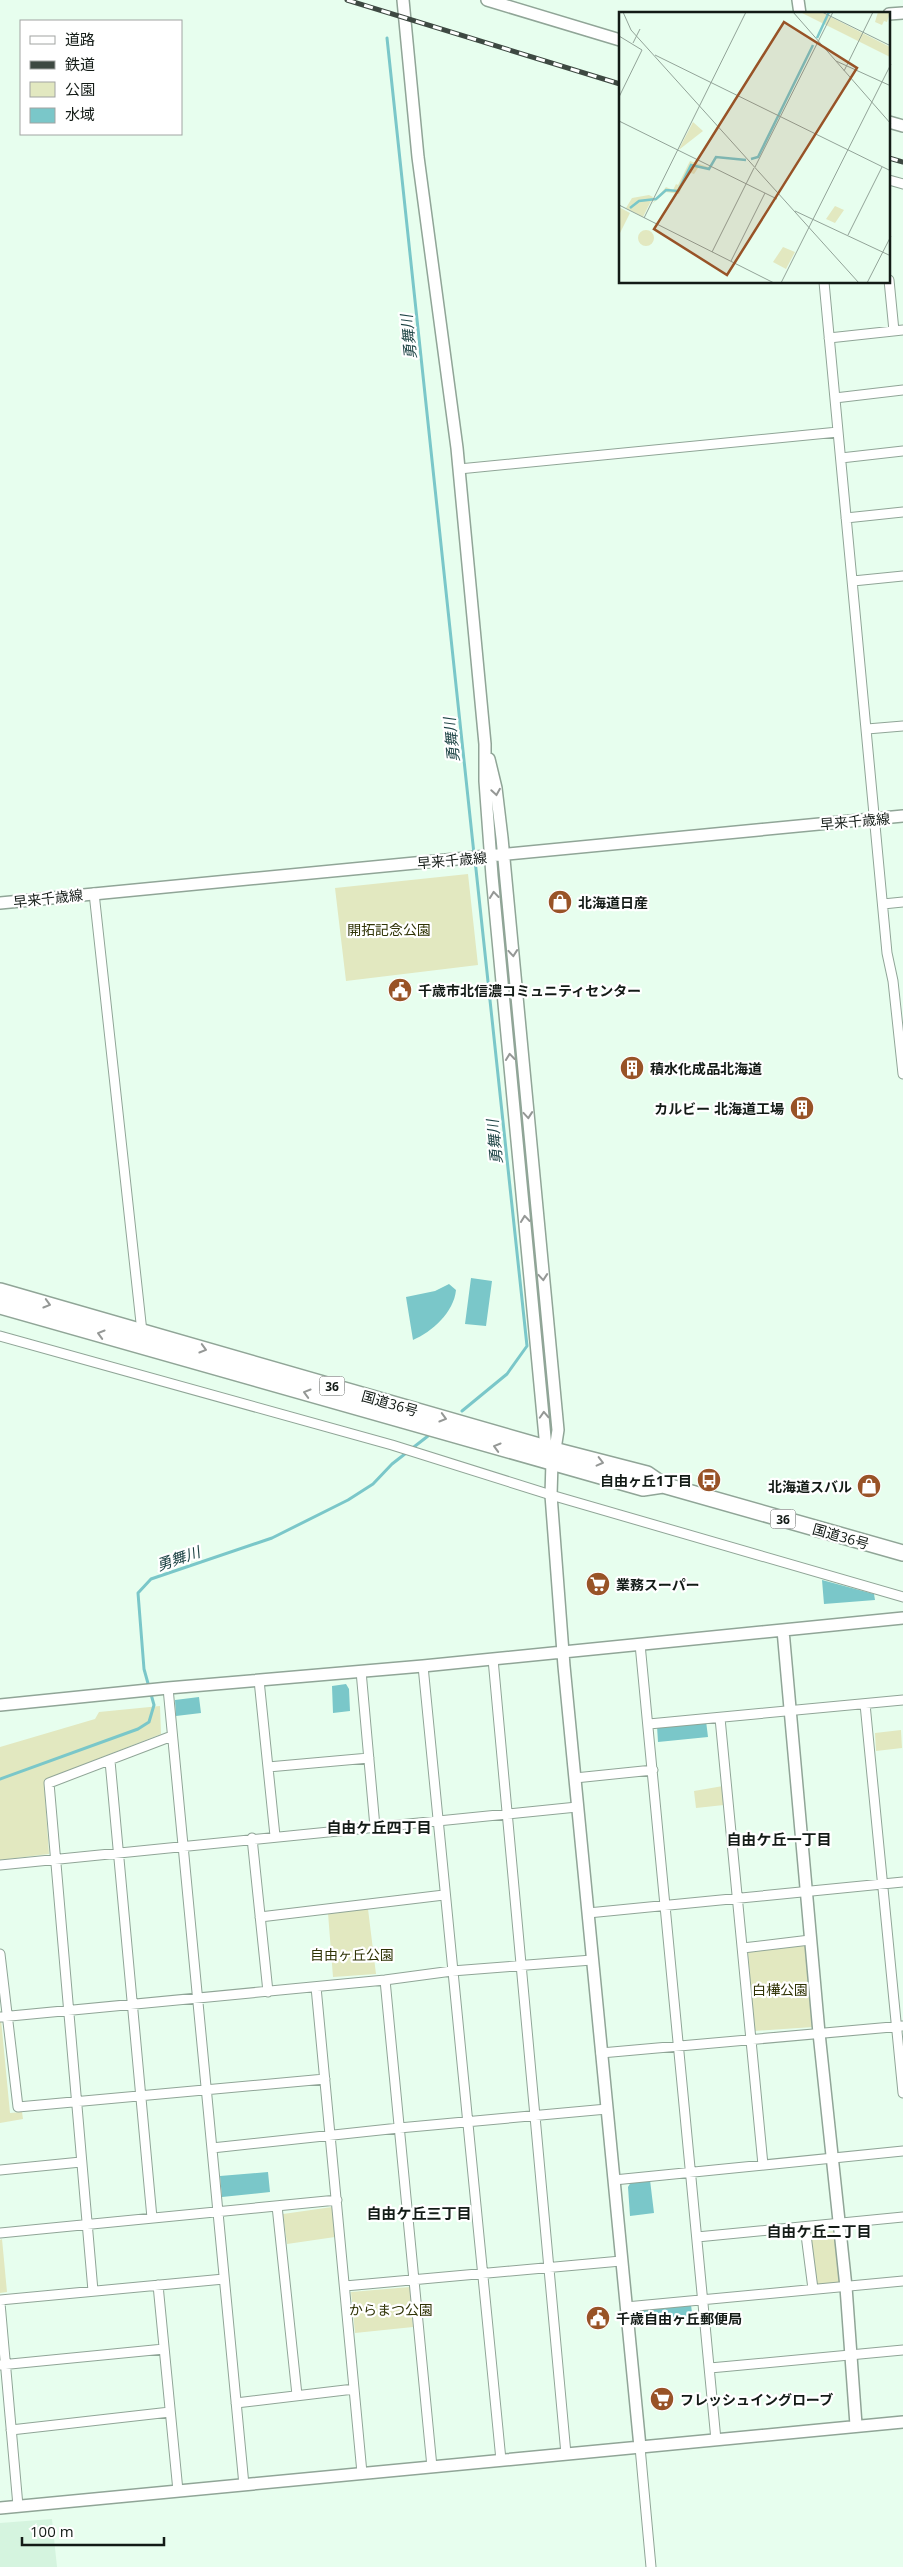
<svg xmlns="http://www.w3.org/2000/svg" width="903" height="2567" font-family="'Open Sans','Noto Sans JP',sans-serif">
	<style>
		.built { fill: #d5f4df }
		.green { fill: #e2e8c0 }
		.water { fill: #7ac7c9 }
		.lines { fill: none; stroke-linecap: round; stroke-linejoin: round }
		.stream { stroke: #7ac7c9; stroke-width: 3 }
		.street-casing { stroke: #90a597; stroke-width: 11 }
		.secondary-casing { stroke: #90a597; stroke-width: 14 }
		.highway-casing { stroke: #90a597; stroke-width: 18 }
		.street { stroke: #fff; stroke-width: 9 }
		.secondary { stroke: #fff; stroke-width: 11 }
		.highway { stroke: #fff; stroke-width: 15 }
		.rail-casing { stroke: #3e4942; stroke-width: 5 }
		.rail { stroke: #fff; stroke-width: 3; stroke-dasharray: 9; stroke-linecap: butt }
		.oneway { stroke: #959896 }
		.labels { text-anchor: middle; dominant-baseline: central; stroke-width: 4.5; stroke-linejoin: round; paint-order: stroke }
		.shield { fill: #fff; stroke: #5a5f5c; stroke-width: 1 }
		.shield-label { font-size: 12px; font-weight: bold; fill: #131b16 }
		.street-label { font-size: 14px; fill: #131b16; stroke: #fff }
		.poi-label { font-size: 14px; font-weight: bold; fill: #131b16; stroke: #fff; text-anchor: start }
		.park-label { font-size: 14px; fill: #2f3305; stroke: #fff }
		.water-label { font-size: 15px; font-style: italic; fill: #1f4546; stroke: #fff }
		.neighbourhood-label { font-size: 15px; font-weight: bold; fill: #131b16; stroke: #fff }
		.inset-river { fill: none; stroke: #7ac7c9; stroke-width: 2.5 }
		.inset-road { fill: none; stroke: #92a398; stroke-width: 1 }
		.view { fill: #985327; fill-opacity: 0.15; stroke: #985327; stroke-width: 2.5 }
		.inset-edge { fill: none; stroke: #131b16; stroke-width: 2.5 }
	</style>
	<rect width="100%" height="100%" fill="#e7feee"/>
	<path class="built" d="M52 2519 57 2567H0V2523Z"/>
	<path class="green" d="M468 874 478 965 346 981 335 888Z
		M160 1706 161 1734 44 1780 49 1854 0 1860V1747L95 1719 99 1712Z
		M901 1730 902 1748 876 1751 875 1733Z
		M723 1786 724 1805 696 1808 694 1791Z
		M368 1909 376 1974 333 1977 328 1913Z
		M807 1945 813 2027 754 2031 748 1951Z
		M0 2009 10 2113 22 2112 23 2119 0 2123Z
		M332 2207 335 2237 287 2244 283 2214Z
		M836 2231 842 2282 816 2285 810 2233Z
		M2 2239 7 2292 0 2293V2240Z
		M410 2287 413 2327 355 2333 351 2292Z"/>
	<path class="water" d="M471 1278 492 1281 486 1326 465 1324Z
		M449 1284 456 1290C454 1312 432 1332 413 1340L406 1297 435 1291Z
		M822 1580 874 1594 875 1600 824 1604Z
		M346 1684 349 1689 350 1711 333 1713 332 1686Z
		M199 1697 201 1713 176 1716 175 1700Z
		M706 1721 708 1737 658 1742 657 1726Z
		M268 2172 270 2192 222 2197 220 2176Z
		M650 2180 654 2213 630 2216 628 2187 631 2182Z
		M691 2305 693 2320 641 2326 639 2310Z"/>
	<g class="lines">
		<path class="stream" d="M387 38 474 854
			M462 1411 507 1374 527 1346 475 860
			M0 1779 138 1729 149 1722 154 1705 144 1669 138 1593 151 1579 272 1538 348 1500 373 1484 392 1464 428 1436"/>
		<g class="street-casing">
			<path id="street" d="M889 180 903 184
				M889 280 894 331
				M824 282 887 953 893 981 903 1074
				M829 338 903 330
				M835 398 903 390
				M841 458 903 451
				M459 469 838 432
				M846 518 903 512
				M853 581 903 576
				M867 729 903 726
				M94 893 142 1332 141 1335
				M883 904 903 902
				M0 1336 392 1445 551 1495 903 1597
				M640 1644 716 2440
				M493 1659 566 2454
				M423 1666 501 2460
				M361 1671 375 1827
				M259 1680 275 1836
				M168 1688 244 2485
				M865 1704 903 2093
				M720 1718 763 2165
				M649 1724 903 1700
				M110 1761 152 2218
				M268 1767 369 1758
				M575 1778 653 1770
				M252 1838 268 1992
				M0 1865 577 1807
				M588 1913 903 1882
				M260 1917 444 1895
				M743 1948 810 1940
				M0 1954 18 2107 325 2079
				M385 1980 432 2467
				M316 1987 362 2473
				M0 2017 385 1980 452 1971 592 1960
				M601 2053 903 2026
				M212 2148 399 2128 607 2109
				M0 2170 81 2162
				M614 2180 903 2151
				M277 2206 297 2395
				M805 2227 813 2289
				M0 2233 337 2200
				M697 2237 903 2217
				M158 2285 178 2491
				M345 2286 621 2261
				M93 2291 49 1783 172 1736
				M0 2300 224 2279
				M0 2303 18 2506
				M626 2307 903 2281
				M0 2365 164 2349
				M710 2368 903 2350
				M236 2403 354 2389
				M11 2430 170 2412
				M640 2447 651 2567"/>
		</g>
		<g class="secondary-casing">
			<path id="secondary" d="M403 0 418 157 457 448 485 744V781L492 876 546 1448 552 1462 551 1495 564 1666 640 2447
				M487 0 620 40
				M798 0 800 14
				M889 14 903 13
				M889 122 903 126
				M489 759 496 788 502 838 558 1430 554 1456
				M0 903 903 816
				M783 1630 819 2033 846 2287 856 2425
				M0 1705 168 1688 423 1666 903 1618
				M0 2508 903 2422"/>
		</g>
		<g class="highway-casing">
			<path id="highway" d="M0 1291 546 1448 647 1474 663 1485 903 1553
				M0 1306 643 1488 663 1485"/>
		</g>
		<use href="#street" class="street"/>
		<use href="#secondary" class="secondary"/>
		<use href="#highway" class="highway"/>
		<g class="rail-casing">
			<path id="rail" d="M347 0 620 84
				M889 158 903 162"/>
		</g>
		<use href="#rail" class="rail"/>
	</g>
	<defs><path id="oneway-chevron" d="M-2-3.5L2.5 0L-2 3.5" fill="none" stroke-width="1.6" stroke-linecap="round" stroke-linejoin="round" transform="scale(1.25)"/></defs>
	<g class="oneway">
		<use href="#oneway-chevron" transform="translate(496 792) rotate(81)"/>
		<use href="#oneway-chevron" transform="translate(494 895) rotate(-96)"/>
		<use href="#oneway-chevron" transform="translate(513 953) rotate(85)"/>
		<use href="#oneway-chevron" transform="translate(510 1057) rotate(-96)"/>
		<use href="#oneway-chevron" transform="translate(528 1115) rotate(85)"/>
		<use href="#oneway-chevron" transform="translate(525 1219) rotate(-96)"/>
		<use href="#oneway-chevron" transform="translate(543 1277) rotate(85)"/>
		<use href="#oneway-chevron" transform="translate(47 1304) rotate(16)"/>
		<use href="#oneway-chevron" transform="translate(101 1334) rotate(-164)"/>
		<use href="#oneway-chevron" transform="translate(203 1349) rotate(16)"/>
		<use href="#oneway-chevron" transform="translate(307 1393) rotate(-164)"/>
		<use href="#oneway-chevron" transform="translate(544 1415) rotate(-93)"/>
		<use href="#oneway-chevron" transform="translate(443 1418) rotate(16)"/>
		<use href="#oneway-chevron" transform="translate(497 1447) rotate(-164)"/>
		<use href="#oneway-chevron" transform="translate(600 1462) rotate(14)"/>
	</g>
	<defs>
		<g id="shop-disc" transform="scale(1.25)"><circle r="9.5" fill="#985327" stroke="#fff"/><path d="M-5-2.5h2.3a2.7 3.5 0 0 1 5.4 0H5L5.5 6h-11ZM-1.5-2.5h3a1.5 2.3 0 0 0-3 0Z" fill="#fff"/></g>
		<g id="civic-disc" transform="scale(1.25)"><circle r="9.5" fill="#985327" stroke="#fff"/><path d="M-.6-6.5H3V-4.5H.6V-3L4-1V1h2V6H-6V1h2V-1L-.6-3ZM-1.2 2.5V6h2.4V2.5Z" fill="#fff"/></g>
		<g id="building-disc" transform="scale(1.25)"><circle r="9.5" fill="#985327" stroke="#fff"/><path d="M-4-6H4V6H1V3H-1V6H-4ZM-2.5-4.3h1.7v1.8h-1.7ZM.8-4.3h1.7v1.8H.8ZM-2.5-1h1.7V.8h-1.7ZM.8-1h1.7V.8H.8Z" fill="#fff"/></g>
		<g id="bus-disc" transform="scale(1.25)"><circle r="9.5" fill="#985327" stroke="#fff"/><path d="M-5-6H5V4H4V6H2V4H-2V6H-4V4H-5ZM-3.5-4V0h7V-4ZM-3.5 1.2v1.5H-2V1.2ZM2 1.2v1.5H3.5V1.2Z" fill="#fff"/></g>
		<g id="supermarket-disc" transform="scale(1.25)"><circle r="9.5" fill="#985327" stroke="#fff"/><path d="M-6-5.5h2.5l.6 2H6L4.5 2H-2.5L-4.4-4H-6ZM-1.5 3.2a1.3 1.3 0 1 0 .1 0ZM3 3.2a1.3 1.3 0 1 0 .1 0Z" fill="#fff"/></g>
	</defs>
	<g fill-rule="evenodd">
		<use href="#shop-disc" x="560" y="902"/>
		<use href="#civic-disc" x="400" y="990"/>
		<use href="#building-disc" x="632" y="1068"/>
		<use href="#building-disc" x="802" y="1108"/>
		<use href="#bus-disc" x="709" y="1480"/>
		<use href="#shop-disc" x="869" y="1486"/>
		<use href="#supermarket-disc" x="598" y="1584"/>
		<use href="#civic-disc" x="598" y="2318"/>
		<use href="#supermarket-disc" x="662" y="2399"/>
	</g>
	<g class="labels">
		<g class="shield">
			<rect x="319.5" y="1376.5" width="25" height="19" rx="4"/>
			<rect x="770.5" y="1509.5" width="25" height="19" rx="4"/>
		</g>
		<g class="shield-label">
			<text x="332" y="1386">36</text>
			<text x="783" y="1519">36</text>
		</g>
		<g class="street-label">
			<text transform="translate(855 821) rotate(-5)">早来千歳線</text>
			<text transform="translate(452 860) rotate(-5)">早来千歳線</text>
			<text transform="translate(48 898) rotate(-6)">早来千歳線</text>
			<text transform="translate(390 1403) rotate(16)">国道36号</text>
			<text transform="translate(841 1536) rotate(16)">国道36号</text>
		</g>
		<g class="poi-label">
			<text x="578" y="902">北海道日産</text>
			<text x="418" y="990">千歳市北信濃コミュニティセンター</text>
			<text x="650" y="1068">積水化成品北海道</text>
			<text x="784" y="1108" text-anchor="end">カルビー 北海道工場</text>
			<text x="692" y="1480" text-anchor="end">自由ヶ丘1丁目</text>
			<text x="852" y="1486" text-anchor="end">北海道スバル</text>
			<text x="616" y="1584">業務スーパー</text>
			<text x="616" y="2318">千歳自由ヶ丘郵便局</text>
			<text x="680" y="2399">フレッシュイングローブ</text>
		</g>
		<g class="park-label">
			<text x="389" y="929">開拓記念公園</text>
			<text x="352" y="1954">自由ヶ丘公園</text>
			<text x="780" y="1989">白樺公園</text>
			<text x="391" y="2309">からまつ公園</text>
		</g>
		<g class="water-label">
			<text transform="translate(408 337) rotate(-96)">勇舞川</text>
			<text transform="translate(451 740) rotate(-96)">勇舞川</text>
			<text transform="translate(494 1142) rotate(-96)">勇舞川</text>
			<text transform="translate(178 1558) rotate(-19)">勇舞川</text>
		</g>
		<g class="neighbourhood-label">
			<text x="379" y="1827">自由ケ丘四丁目</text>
			<text x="779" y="1839">自由ケ丘一丁目</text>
			<text x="419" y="2213">自由ケ丘三丁目</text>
			<text x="819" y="2231">自由ケ丘二丁目</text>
		</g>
	</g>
	<g transform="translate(619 12)">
		<rect width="271" height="271" fill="#e7feee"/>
		<path d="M181 0H202L271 35V45ZM259 0H271L268 10 265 9 263 13 256 10ZM74 110 84 119 61 137H60ZM71 149 92 156H79L75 162 69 160 60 182 47 180 33 192 47 175 54 178 57 172 59 173ZM30 183 34 185 24 205 7 196 13 186ZM216 194 225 198 216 211 207 207ZM0 195 11 201 0 223ZM19 226a8 8 0 1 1 16 0a8 8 0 1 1-16 0ZM164 235 176 240 167 257 154 250Z" fill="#e2e8c0"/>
		<path class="inset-river" d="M198 26 210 0M132 147 139 145 194 33M11 196 20 189 37 187 47 178 59 179 72 153 90 157 97 145 127 148"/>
		<path class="inset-road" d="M4 0 12 18 240 271M174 0 272 112M203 0 272 34M0 24 23 38 0 85M14 31 21 17M36 43 272 159M217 49 272 74M225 59 254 0M0 109 158 187M136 155 214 0M0 193 155 271M176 199 272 244M25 206 127 0M229 223 263 155M93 240 135 156M112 249 146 181M162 271 272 52M248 271 272 224"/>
		<path class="view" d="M165 10 238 56 108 263 35 217Z"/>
		<rect width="271" height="271" class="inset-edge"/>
	</g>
	<rect x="20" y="20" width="162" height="115" fill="#ffffff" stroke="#a1a4a2"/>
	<rect x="30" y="36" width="25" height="8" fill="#ffffff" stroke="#a1a4a2"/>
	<text x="65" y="45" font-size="15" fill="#131b16">道路</text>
	<rect x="30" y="61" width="25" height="8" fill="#3e4942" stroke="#a1a4a2"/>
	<text x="65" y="70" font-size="15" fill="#131b16">鉄道</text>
	<rect x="30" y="82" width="25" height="15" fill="#e2e8c0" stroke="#a1a4a2"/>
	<text x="65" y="95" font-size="15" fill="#131b16">公園</text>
	<rect x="30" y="108" width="25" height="15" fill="#7ac7c9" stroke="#a1a4a2"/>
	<text x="65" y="120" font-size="15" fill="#131b16">水域</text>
	<path d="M22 2537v8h142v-8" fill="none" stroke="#131b16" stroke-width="2.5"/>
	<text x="30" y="2537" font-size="15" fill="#131b16" stroke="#ffffff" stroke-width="4" paint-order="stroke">100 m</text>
</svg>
